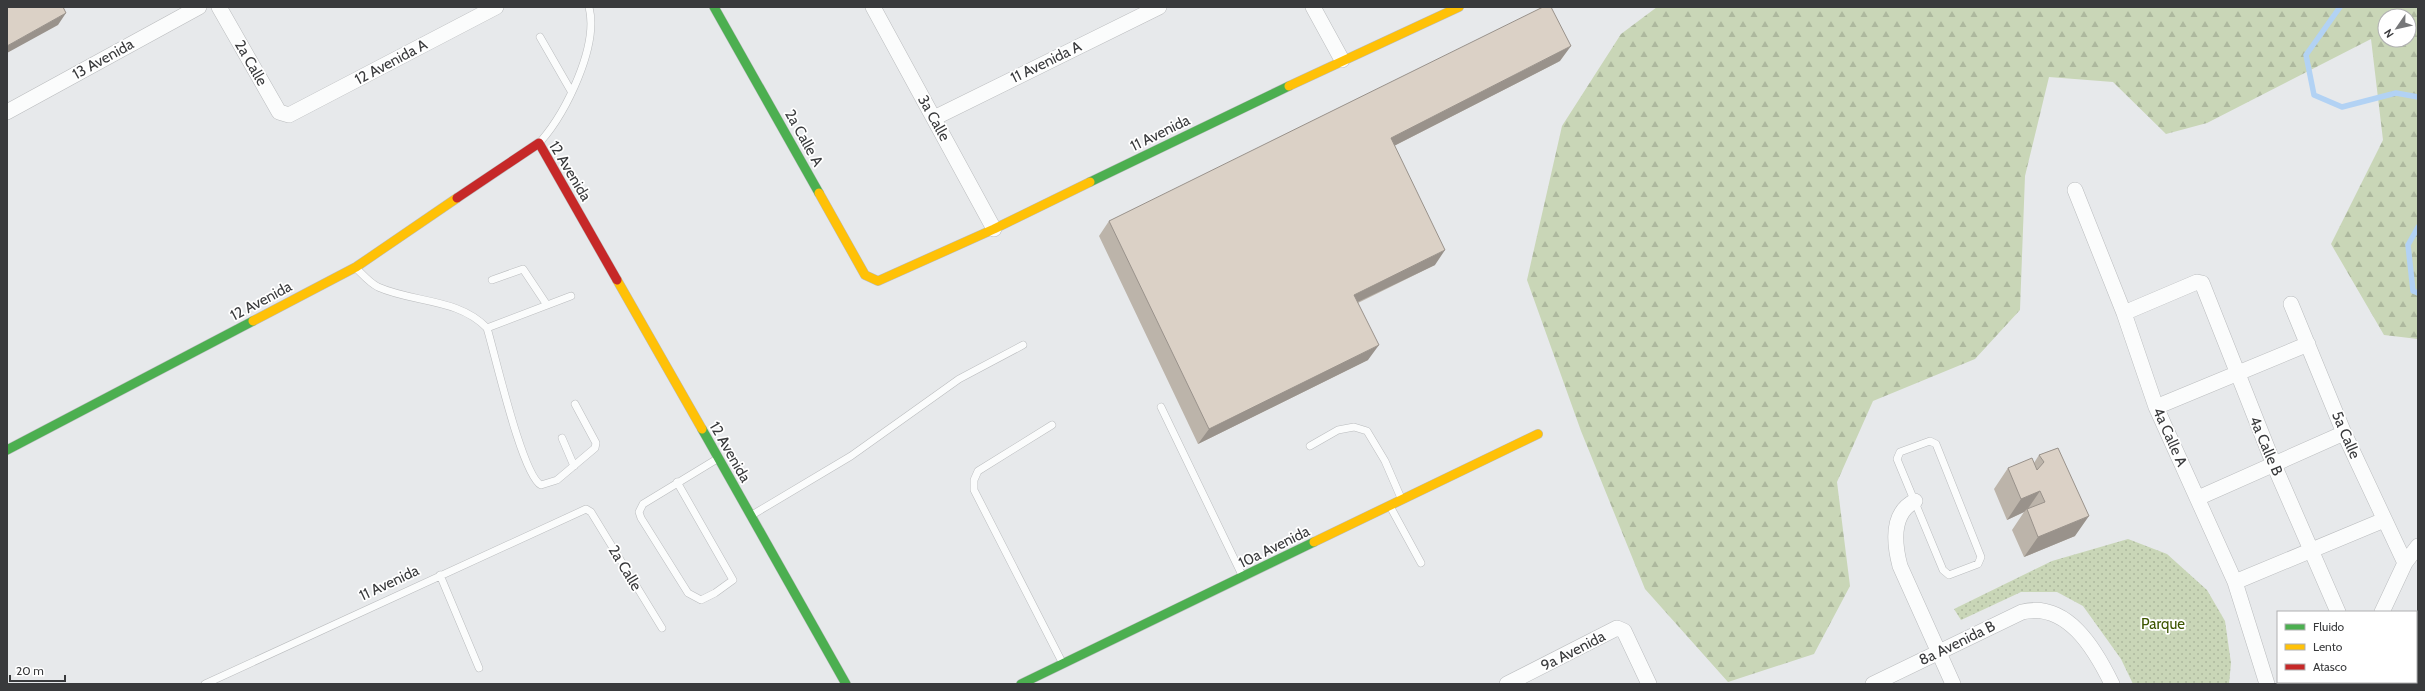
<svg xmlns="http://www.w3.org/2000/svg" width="2425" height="691" font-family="Cabin,sans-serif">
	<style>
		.grass { fill: url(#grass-dots) }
		.forest { fill: url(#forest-firs); fill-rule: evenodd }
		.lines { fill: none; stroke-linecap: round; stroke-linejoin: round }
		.stream { stroke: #b2d2f4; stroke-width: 5.5 }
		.lane-casing { stroke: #babcbe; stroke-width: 8 }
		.street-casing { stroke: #babcbe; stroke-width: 16 }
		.fast-casing { stroke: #babcbe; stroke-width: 10 }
		.slow-casing { stroke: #babcbe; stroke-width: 10 }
		.jam-casing { stroke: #babcbe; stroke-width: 10 }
		.lane { stroke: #fbfcfc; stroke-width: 7 }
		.street { stroke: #fbfcfc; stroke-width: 15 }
		.fast { stroke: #4caf50; stroke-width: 9 }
		.slow { stroke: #ffc107; stroke-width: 9 }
		.jam { stroke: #c62828; stroke-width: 9 }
		.wall { fill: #bcb4aa }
		.shaded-wall { fill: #99928b }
		.building { fill: #dbd1c6; stroke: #99928b }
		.labels { text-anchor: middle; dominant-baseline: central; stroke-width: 3.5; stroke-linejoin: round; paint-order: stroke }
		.street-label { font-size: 15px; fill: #393a3c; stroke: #fff }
		.park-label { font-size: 15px; fill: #3d5500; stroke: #fff }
	</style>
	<defs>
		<pattern id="grass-dots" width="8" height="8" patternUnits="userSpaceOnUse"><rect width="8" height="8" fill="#c9d6b7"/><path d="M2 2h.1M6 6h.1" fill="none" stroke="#adb89e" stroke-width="1.8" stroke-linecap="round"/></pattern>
		<pattern id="forest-firs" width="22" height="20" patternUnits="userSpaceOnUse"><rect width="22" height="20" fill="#c9d6b7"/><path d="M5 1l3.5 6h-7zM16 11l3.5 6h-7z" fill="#adb89e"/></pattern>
	</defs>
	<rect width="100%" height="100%" fill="#e7e9eb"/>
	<path class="grass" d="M2128 539 2167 554 2207 590 2225 621 2231 663 2229 684H2133L2121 659 2083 606 2057 592H2021L1961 620 1954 609 2052 561Z"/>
	<path class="forest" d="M1657 7H2418V339L2384 335 2331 244 2383 140 2371 39 2207 123 2166 134 2113 82 2049 77 2025 176 2020 310 1975 359 1873 401 1837 482 1850 586 1814 654 1728 682 1645 589 1581 431 1527 280 1562 126 1621 34ZM2385 16H2409V40H2385Z"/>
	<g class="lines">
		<path class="stream" d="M2340 7 2306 55 2314 95 2342 107 2396 93 2418 97
			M2418 227 2408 245 2413 291 2418 293"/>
		<g class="lane-casing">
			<path id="lane" d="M540 37 571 91
				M541 141C566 112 599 46 589 7
				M357 269C364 276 370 283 378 287 414 303 458 298 487 328 495 354 522 475 541 485L557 480 595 448 596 443 575 404
				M492 280 523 269 547 305
				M487 328 571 296
				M1161 407 1242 575
				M1052 425 978 471 974 480V490L1062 662
				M562 438 574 466
				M1930 441 1936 444 1981 557 1978 564 1949 575 1943 570 1897 459 1900 452Z
				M1310 446 1338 430 1354 427 1367 431 1385 461 1401 498
				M677 482 733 580 715 593 701 600 688 593 641 518 639 512 643 504 717 459
				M1391 508 1421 563
				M752 515 851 456 959 379 1023 345
				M440 575 479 668
				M205 684 586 509 591 512 662 628"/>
		</g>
		<g class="street-casing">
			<path id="street" d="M219 7 279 112 289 115 496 7
				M873 7 994 229
				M1313 7 1342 60
				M7 112 199 7
				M934 118 1159 7
				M2075 190 2124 313 2156 407 2235 582 2267 684
				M2291 304 2344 433 2405 563
				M2124 313 2197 282 2202 283 2274 465 2338 612
				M2156 407 2308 344
				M2198 498 2344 433
				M1915 501C1891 513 1894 543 1900 566L1953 684
				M2235 582 2384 520
				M2382 612 2405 563 2418 546
				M1507 684 1617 628 1624 631 1649 684
				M1873 684 2022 612C2067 601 2095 649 2112 684
				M2354 684V682"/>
		</g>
		<g class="fast-casing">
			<path id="fast" d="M714 7 819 193
				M1090 182 1289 86
				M702 429 846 684
				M7 450 253 321
				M1021 684 1314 542"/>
		</g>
		<g class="slow-casing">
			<path id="slow" d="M1289 86 1459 7
				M819 193 865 275 878 281 994 229 1090 182
				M617 280 702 429
				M253 321 356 267 457 198
				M1314 542 1538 434"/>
		</g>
		<g class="jam-casing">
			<path id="jam" d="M457 198 539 143 617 280"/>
		</g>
		<use href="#lane" class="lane"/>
		<use href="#street" class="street"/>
		<use href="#fast" class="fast"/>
		<use href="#slow" class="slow"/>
		<use href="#jam" class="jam"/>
	</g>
	<path class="wall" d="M1560 61 1394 146 1435 265 1358 303 1368 360 1198 444 1099 236 1109 221Z
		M2058 448 2075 536 2024 557 2012 530 2024 512 2007 520 1994 489 2008 468 2034 463 2039 455Z"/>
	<path class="shaded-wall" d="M66 13 58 25 7 53V46Z
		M1571 46 1560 61 1380 153 1391 138Z
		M1445 250 1435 265 1343 309 1354 295Z
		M1379 345 1368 360 1198 444 1209 429Z
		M2040 491 2027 510V509L2024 512 2007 520 2021 499Z
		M2089 516 2075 536 2024 557 2038 537Z"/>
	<path class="building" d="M7 7H63L66 13 7 46Z
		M1543 7H1551L1571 46 1391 138 1445 250 1354 295 1379 345 1209 429 1109 221Z
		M2058 448 2089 516 2038 537 2027 509 2045 502 2040 491 2021 499 2008 468 2032 458 2037 470 2044 462 2039 455Z"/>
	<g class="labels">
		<g class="street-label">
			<text transform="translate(103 59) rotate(-29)">13 Avenida</text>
			<text transform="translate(391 62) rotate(-28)">12 Avenida A</text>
			<text transform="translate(1046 62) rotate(-26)">11 Avenida A</text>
			<text transform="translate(251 63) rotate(60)">2a Calle</text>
			<text transform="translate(934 118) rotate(61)">3a Calle</text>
			<text transform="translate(1160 133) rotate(-26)">11 Avenida</text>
			<text transform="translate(804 138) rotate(61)">2a Calle A</text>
			<text transform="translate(570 171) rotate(59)">12 Avenida</text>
			<text transform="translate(261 301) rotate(-28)">12 Avenida</text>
			<text transform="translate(2346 435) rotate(67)">5a Calle</text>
			<text transform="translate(2170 437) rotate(66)">4a Calle A</text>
			<text transform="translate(2266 446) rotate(67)">4a Calle B</text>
			<text transform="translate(730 452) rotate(60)">12 Avenida</text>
			<text transform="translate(1274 547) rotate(-26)">10a Avenida</text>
			<text transform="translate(625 568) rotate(59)">2a Calle</text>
			<text transform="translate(389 583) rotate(-25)">11 Avenida</text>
			<text transform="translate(1957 643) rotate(-26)">8a Avenida B</text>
			<text transform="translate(1573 651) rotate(-27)">9a Avenida</text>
		</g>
		<g class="park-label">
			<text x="2163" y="624">Parque</text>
		</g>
	</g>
	<rect width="2425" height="691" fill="none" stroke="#393a3c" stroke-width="16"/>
	<rect x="2277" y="611" width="140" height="72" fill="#ffffff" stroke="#b0b0b1"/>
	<rect x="2285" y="624" width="20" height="6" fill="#4caf50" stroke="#b0b0b1"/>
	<text x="2313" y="631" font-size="12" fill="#393a3c">Fluido</text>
	<rect x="2285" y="644" width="20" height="6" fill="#ffc107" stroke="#b0b0b1"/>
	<text x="2313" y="651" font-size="12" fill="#393a3c">Lento</text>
	<rect x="2285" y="664" width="20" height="6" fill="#c62828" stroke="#b0b0b1"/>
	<text x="2313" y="671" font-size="12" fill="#393a3c">Atasco</text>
	<g transform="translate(2397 28) rotate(236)"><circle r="19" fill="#ffffff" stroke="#b0b0b1"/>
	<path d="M0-3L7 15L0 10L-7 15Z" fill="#767779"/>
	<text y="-6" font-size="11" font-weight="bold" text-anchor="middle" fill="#393a3c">N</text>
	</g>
	<path d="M10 675v6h55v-6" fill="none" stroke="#393a3c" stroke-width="2"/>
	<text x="16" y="675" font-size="12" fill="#393a3c" stroke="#ffffff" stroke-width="3" paint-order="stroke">20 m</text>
</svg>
